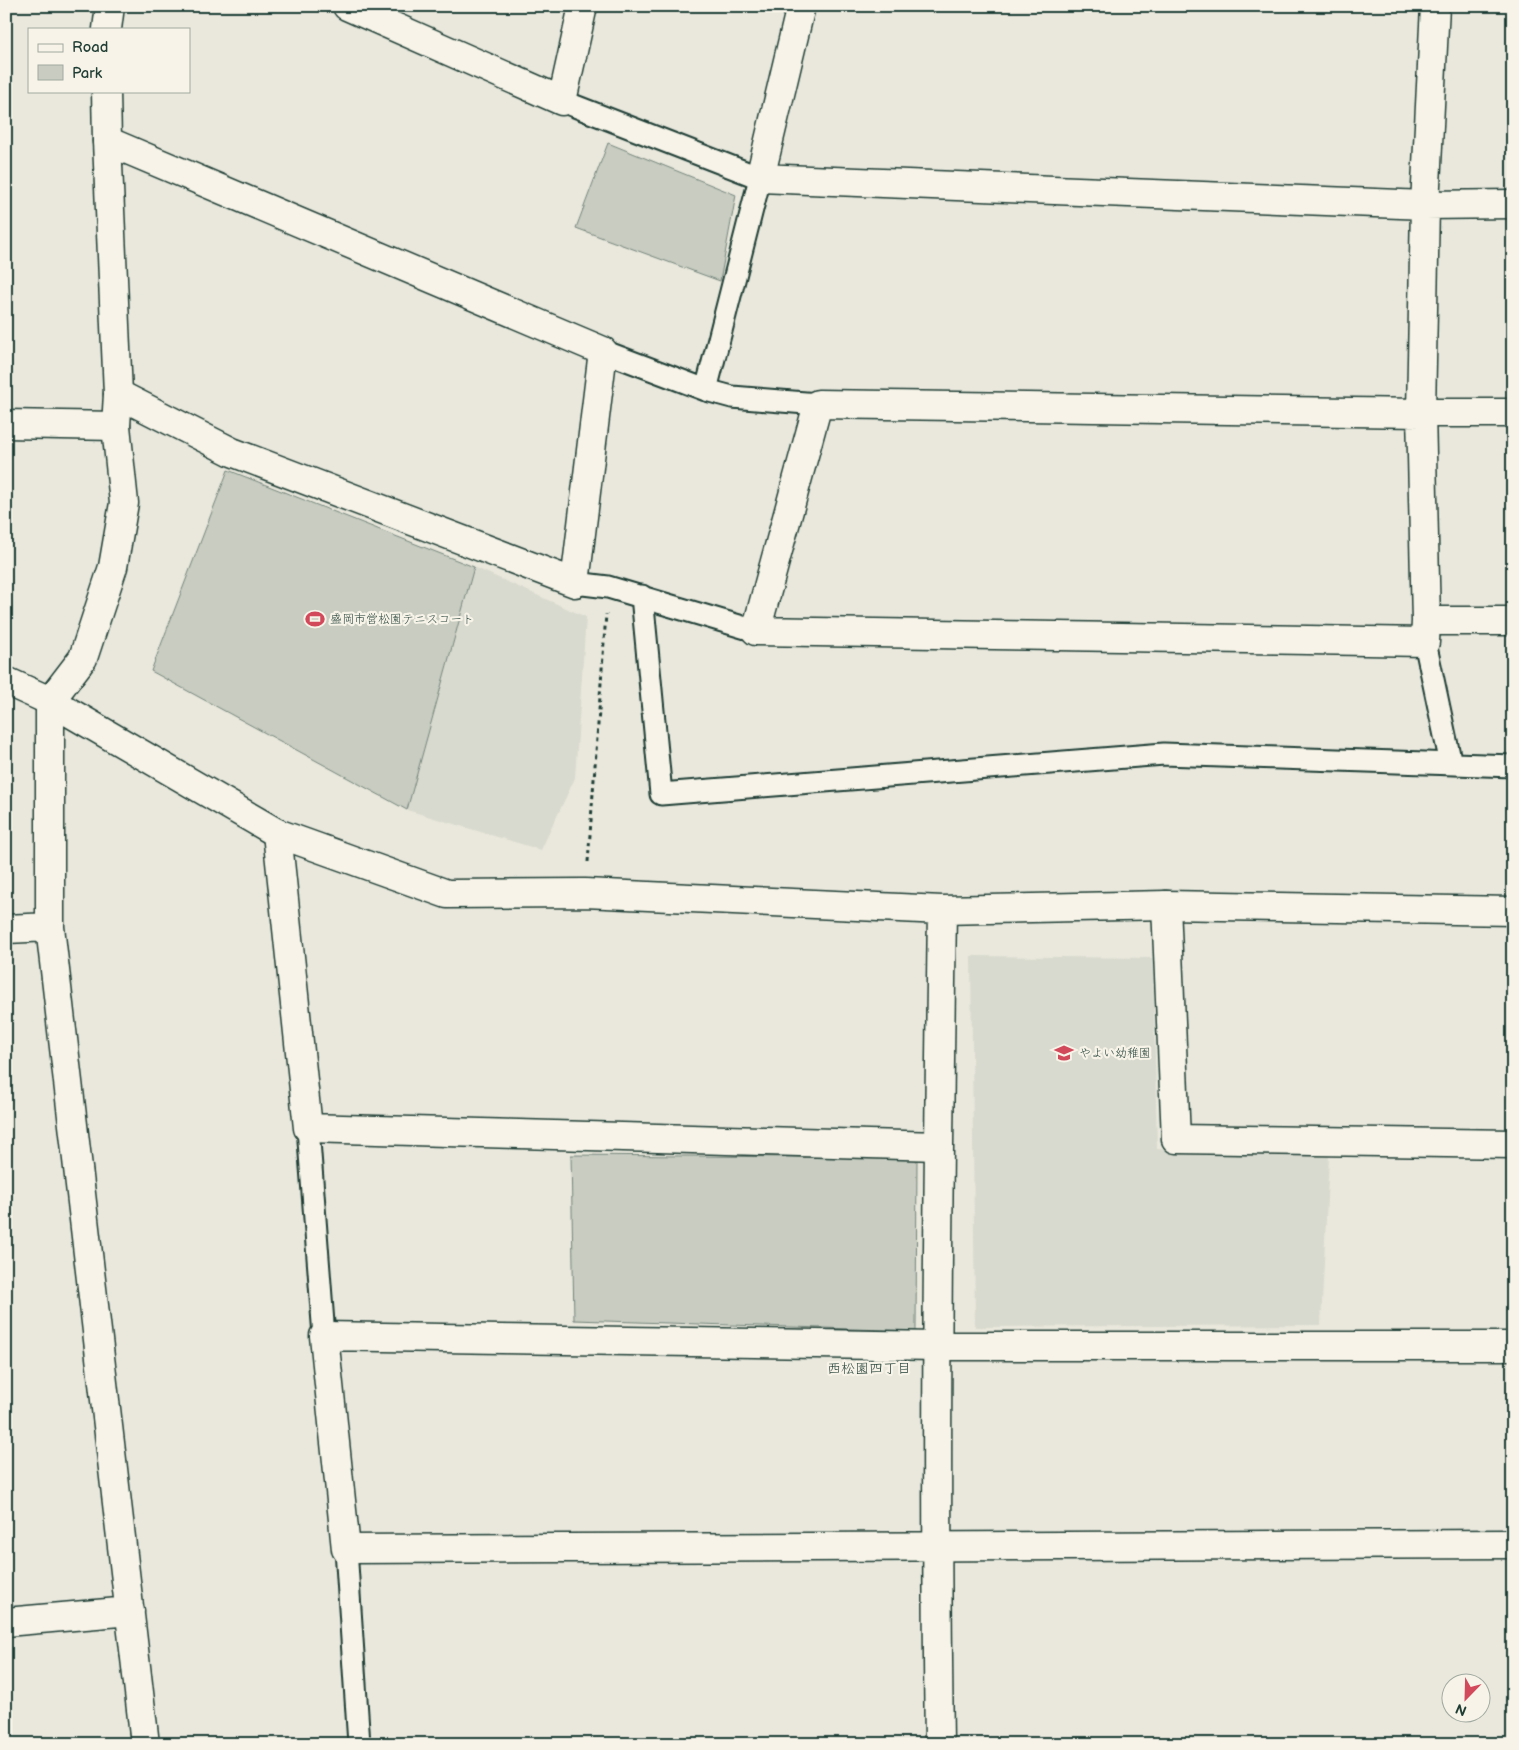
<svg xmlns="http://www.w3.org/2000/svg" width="1519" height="1750" font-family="'Balsamiq Sans','Klee One',sans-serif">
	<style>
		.built { fill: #d9dacf }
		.green { fill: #c8ccc1; stroke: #74847a }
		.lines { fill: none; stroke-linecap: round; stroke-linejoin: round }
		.pedestrian-casing { stroke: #1f3d34; stroke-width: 25 }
		.minor-casing { stroke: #1f3d34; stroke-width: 31 }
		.tertiary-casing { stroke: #1f3d34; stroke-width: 31 }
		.path { stroke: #1f3d34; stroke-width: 3; stroke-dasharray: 4 4; stroke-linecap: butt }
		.pedestrian { stroke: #f7f3e8; stroke-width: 21 }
		.minor { stroke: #f7f3e8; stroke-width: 28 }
		.tertiary { stroke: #f7f3e8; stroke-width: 28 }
		.labels { text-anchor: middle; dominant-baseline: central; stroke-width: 4.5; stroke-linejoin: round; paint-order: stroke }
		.poi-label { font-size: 12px; fill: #1f3d34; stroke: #f7f3e8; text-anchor: start }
		.neighbourhood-label { font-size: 14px; fill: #1f3d34; stroke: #f7f3e8 }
	</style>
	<rect width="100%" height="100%" fill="#eae8dd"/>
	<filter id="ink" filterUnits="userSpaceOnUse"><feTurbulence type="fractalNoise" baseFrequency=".02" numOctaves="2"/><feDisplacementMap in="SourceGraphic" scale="10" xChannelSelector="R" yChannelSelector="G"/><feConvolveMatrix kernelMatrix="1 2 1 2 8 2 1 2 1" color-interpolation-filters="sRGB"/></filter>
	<g filter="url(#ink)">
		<path class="built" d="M474 567 586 617 575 778 541 850 407 810Z
			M971 956 1153 958 1157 1149 1329 1156 1321 1325 975 1327Z"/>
		<path class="green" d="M608 143 736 195 720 281 576 228Z
			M228 470 474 567 407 810 151 671Z
			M571 1155 917 1158 916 1331 574 1320Z"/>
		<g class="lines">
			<g class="pedestrian-casing">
				<path id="pedestrian" d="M562 101 760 178 706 390
					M603 351 706 390 732 397 818 404
					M575 583 608 587 756 631
					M642 596 661 794 1164 754 1513 766
					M1425 642 1451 764
					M308 1128 324 1336
					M346 1549 359 1744"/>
			</g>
			<g class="minor-casing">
				<path id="minor" d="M347 6 562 101 583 6
					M801 6 760 178 1425 205 1513 204
					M1435 6 1425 205 1421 413 1426 621 1425 642 756 631 818 404 1421 413H1513
					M107 141 603 351 575 583 232 452 118 394
					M6 424 116 426
					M1426 621H1513
					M50 701V927L145 1744
					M277 833 308 1128 938 1146
					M1166 905 1176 1139 1513 1144
					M6 929 50 927
					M1513 1346H937L324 1336 346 1549 1513 1544
					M6 1622 130 1611"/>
			</g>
			<g class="tertiary-casing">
				<path id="tertiary" d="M107 29 110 6
					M6 681 50 701 277 833 447 894 585 893 942 910 1166 905 1513 911
					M50 701 83 658 113 567 124 503 116 426 118 394 107 141 106 91
					M939 1744C935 1466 938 1188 942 910"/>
			</g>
			<path class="path" d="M588 862 606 614"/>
			<use href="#pedestrian" class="pedestrian"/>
			<use href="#minor" class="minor"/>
			<use href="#tertiary" class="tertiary"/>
		</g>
	</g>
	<defs>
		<g id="stadium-bare" transform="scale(1.5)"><path d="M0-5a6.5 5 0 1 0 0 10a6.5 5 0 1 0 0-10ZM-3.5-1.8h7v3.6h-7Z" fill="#d1495b" stroke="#f7f3e8" stroke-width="2.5" paint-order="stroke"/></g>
		<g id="school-bare" transform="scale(1.5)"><path d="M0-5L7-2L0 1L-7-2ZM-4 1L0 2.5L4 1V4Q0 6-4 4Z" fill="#d1495b" stroke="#f7f3e8" stroke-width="2.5" paint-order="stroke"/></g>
	</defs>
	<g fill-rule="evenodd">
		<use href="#stadium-bare" x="315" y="619"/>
		<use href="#school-bare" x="1064" y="1053"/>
	</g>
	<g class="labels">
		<g class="poi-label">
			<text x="330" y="619">盛岡市営松園テニスコート</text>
			<text x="1079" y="1053">やよい幼稚園</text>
		</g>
		<g class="neighbourhood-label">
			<text x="869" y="1368">西松園四丁目</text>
		</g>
	</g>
	<rect width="1519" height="1750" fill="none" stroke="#f7f3e8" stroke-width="25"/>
	<rect x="12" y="12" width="1494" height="1725" fill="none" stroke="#1f3d34" stroke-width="2" filter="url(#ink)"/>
	<rect x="28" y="28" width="162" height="65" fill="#f7f3e8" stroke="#a1aaa0"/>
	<rect x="38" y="44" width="25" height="8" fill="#f7f3e8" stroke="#a1aaa0"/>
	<text x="72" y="52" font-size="15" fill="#1f3d34">Road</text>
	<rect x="38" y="65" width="25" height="15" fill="#c8ccc1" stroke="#a1aaa0"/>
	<text x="72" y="78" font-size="15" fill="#1f3d34">Park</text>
	<g transform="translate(1466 1698) rotate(203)"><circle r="24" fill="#f7f3e8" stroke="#a1aaa0"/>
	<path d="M0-4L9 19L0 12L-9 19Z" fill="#d1495b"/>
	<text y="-8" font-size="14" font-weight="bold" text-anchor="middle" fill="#1f3d34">N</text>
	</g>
</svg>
